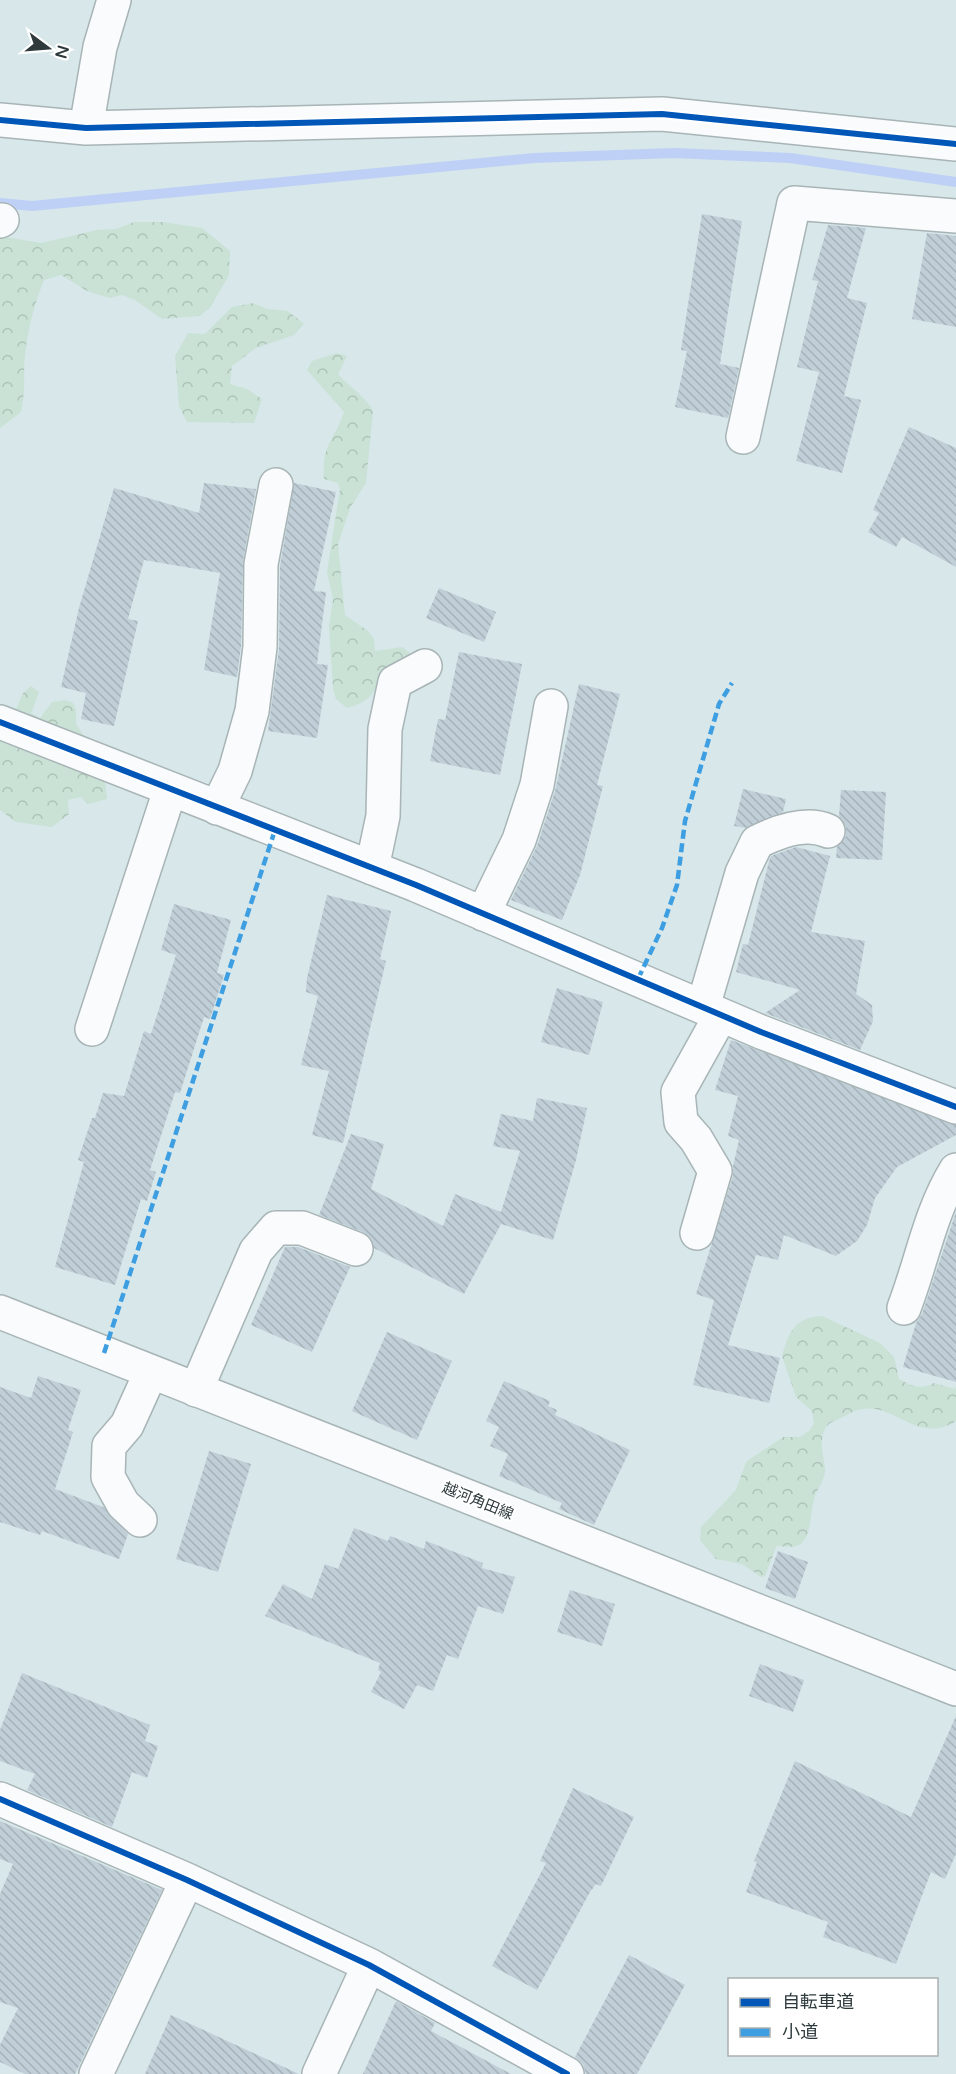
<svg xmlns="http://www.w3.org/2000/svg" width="956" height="2074" font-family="'Varela Round','Noto Sans JP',sans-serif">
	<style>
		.forest { fill: url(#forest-crowns) }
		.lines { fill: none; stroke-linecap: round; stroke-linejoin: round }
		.stream { stroke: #bed0f6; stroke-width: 10 }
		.building { fill: url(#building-back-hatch) }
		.minor-casing { stroke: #a8b4b6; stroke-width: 36 }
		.major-casing { stroke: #a8b4b6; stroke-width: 36 }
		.minor { stroke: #f9fbfc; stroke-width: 33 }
		.major { stroke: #f9fbfc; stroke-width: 33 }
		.quiet { stroke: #3d9ee2; stroke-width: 4.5; stroke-dasharray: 9 4.5; stroke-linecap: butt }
		.cycleway-casing { stroke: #fff; stroke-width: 10 }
		.cycleway { stroke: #0057b8; stroke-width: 6 }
		.labels { text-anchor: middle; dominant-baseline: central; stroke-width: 4.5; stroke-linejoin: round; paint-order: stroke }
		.street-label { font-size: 15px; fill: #2e3a3c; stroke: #fff }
	</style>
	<defs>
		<pattern id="forest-crowns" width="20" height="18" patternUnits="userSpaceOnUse" patternTransform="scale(1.5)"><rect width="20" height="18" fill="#c9e2d5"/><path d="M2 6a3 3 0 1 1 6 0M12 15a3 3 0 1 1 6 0" fill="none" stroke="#adc3b8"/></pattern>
		<pattern id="building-back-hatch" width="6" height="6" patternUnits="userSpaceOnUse" patternTransform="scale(1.5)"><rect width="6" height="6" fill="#c0cfd7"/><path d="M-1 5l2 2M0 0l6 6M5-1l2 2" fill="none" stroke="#a5b2b9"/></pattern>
	</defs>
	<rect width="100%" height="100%" fill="#d7e7ea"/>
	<path class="forest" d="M134 222H163L202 228 230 251 229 275 210 308 199 316 162 319 135 300 122 295 110 298 87 291 61 275 44 280C34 305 28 329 25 355 23 374 26 392 21 412L0 428V236L41 243 97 230 116 229Z
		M253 303 268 309 288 311 304 324 294 335 256 348 232 366 230 384 247 389 262 399 254 423 187 422 179 406 175 356 188 333 205 334 232 307Z
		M337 353 347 356 338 374C349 387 366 396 373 411L366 483 350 508 338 544 345 615 368 631 374 639 375 651 402 647 410 653 406 664 387 666C373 689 377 700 347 708L336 699 333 689 329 626 333 599 327 572 340 489 338 483 324 479C321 444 335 440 344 412L307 370 312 361Z
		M31 686 39 692 31 713 40 718 52 702 65 700 73 703 76 710V724L88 742 14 714 23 693Z
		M0 736 80 766 105 781 107 799 88 804 81 797 68 800 69 814 52 827 16 822 0 810Z
		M822 1316 880 1343 894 1357 899 1379C911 1386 921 1390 934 1383L955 1389 956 1386V1421C912 1449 889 1388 845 1416 840 1419 832 1421 828 1425 817 1436 824 1456 825 1469 826 1479 816 1490 814 1499 808 1525 813 1555 777 1545L765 1576 761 1577 742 1564 716 1559 700 1540 701 1527 736 1490 746 1462 783 1437H800L810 1430 814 1423 812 1411 796 1397 782 1356C789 1331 796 1317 822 1316Z"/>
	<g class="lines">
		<path class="stream" d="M0 203 32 206 534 158 674 153 790 158 956 182"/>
	</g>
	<path class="building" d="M702 214 742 221 720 364 739 368 728 418 675 407 687 351 681 350Z
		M828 225 866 228 847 298 867 303 844 396 861 400 842 473 796 461 819 372 797 367 818 281 812 280Z
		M927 233 956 236V327L912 319Z
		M909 427 956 448V567L902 537 896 547 868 532 879 513 873 510Z
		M204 483 256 489 243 561 241 646 237 677 204 670 220 573 144 560 128 619 138 621 114 726 81 719 86 693 61 687 79 608 114 488 199 513Z
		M294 483 336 492 314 591 326 592 317 664 328 665 317 738 268 731 279 649 280 566Z
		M439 588 496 612 484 642 426 618Z
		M459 652 522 664 500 775 430 761 438 719 445 720Z
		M579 684 620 694 597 785 603 786 580 875 562 920 511 900 537 846 555 791Z
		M743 789 786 799 783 812 746 828 734 826Z
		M841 790 886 792 882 860 836 858 837 847 846 836V827L839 816Z
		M796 847 830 856 811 932 865 941 856 994 872 1005 873 1021 860 1050 765 1013 800 990 736 972 743 944 748 945 769 861 771 856Z
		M327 895 391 911 380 959 386 961 343 1143 312 1135 329 1071 301 1065 318 996 306 992 307 978Z
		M174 904 231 920 217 973 224 975 210 1019 204 1017 180 1093 175 1092 150 1170 156 1172 147 1201 141 1199 115 1285 55 1267 84 1162 78 1160 92 1118H95L103 1093 124 1096 144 1031 151 1034 176 955 161 950Z
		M557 988 603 1002 589 1055 541 1042Z
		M731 1040 956 1125V1135L897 1167 875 1198 867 1225 857 1241 836 1256 784 1235 778 1260 756 1255 728 1345 780 1358 769 1403 693 1385 714 1300 696 1294 733 1176V1166L739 1140 728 1136 738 1096 715 1090Z
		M537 1098 587 1108 576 1160 553 1240 501 1224 464 1294 374 1248 371 1238 363 1232 319 1215 351 1134 384 1144 371 1189 443 1226 455 1194 501 1212 520 1151 493 1146 501 1114 533 1121Z
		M956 1212V1382L903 1367 916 1323 922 1314Z
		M285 1247H298L350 1267 312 1352 251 1325Z
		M387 1332 452 1361 417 1440 352 1411Z
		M38 1376 81 1390 68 1430 73 1432 55 1489 103 1507 128 1534 119 1559 42 1531 40 1535 0 1522V1387L31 1398Z
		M504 1381 550 1401 548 1406 557 1410 555 1415 630 1450 594 1525 559 1509 562 1503 499 1476 508 1454 490 1446 499 1427 486 1421Z
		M209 1451 251 1464 218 1572 176 1559Z
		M354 1528 388 1541 390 1536 424 1549 426 1541 483 1563 482 1568 515 1577 503 1614 478 1606 458 1659 447 1655 433 1691 417 1685 404 1709 371 1692 381 1672 378 1670 380 1663 265 1616 283 1584 312 1599 325 1564 338 1569Z
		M778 1551 808 1562 795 1599 765 1588Z
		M570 1590 615 1604 602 1646 557 1632Z
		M760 1664 804 1680 793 1712 749 1696Z
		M22 1673 150 1725 145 1741 158 1746 147 1778 132 1772 112 1827 27 1790 35 1774 0 1761V1730Z
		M956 1716V1854L945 1879 931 1872 896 1964 823 1937 828 1922 746 1892 757 1862 754 1861 795 1761 911 1817Z
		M573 1788 634 1817 601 1886 596 1884 590 1892 537 1990 492 1966 546 1863 540 1861Z
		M0 1821 162 1890 75 2074H25L0 2062V2045L18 2008 0 2002V1894L13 1864 0 1859Z
		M629 1955 685 1985 637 2074H586L583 2064 575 2057Z
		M396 2001 435 2023 431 2031 511 2074H363Z
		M171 2015 299 2074H145Z"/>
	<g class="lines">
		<g class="minor-casing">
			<path id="minor" d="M0 120 86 128 662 114 956 144
				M86 128 100 47 114 0
				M0 221 2 220
				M743 437 794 203 956 216
				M0 722 416 885 761 1032 956 1107
				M217 808 235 771 252 711 260 647 261 564 276 485
				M372 868 383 816 385 729 395 682 425 666
				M483 914 519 840 537 785 551 706
				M703 1007 742 873 757 842C777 832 806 821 828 831
				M92 1029 170 790
				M697 1233 715 1171 696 1139 681 1122 678 1092 721 1015
				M904 1308C922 1261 930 1212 956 1170
				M196 1390 256 1251 276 1228H302L356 1249
				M140 1520 123 1504 108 1477 109 1446 127 1425 151 1372
				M0 1799 187 1880 369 1965 567 2074
				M96 2074 187 1880
				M319 2074 369 1965"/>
		</g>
		<g class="major-casing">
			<path id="major" d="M0 1312 956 1689"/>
		</g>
		<use href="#minor" class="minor"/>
		<use href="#major" class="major"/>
		<path class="quiet" d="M638 979 662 928 677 885 685 821 719 704 732 683
			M104 1353 275 830"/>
		<g class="cycleway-casing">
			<path id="cycleway" d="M0 120 86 128 662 114 956 144
				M0 722 416 885 761 1032 956 1107
				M0 1799 187 1880 369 1965 567 2074"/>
		</g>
		<use href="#cycleway" class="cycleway"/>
	</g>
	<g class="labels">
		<g class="street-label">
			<text transform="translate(478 1501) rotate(22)">越河角田線</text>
		</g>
	</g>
	<rect x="728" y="1978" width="210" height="78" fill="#ffffff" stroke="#abb0b1" stroke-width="1.5"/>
	<rect x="740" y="1998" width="30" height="9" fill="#0057b8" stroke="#abb0b1" stroke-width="1.5"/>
	<text x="782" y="2008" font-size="18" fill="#2e3a3c">自転車道</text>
	<rect x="740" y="2028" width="30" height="9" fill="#3d9ee2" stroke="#abb0b1" stroke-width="1.5"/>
	<text x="782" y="2038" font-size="18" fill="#2e3a3c">小道</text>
	<g transform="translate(48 48) rotate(106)" stroke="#ffffff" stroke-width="4.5" paint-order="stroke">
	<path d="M0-4.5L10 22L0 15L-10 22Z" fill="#2e3a3c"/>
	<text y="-9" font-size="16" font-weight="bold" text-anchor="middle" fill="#2e3a3c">N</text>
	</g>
</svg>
